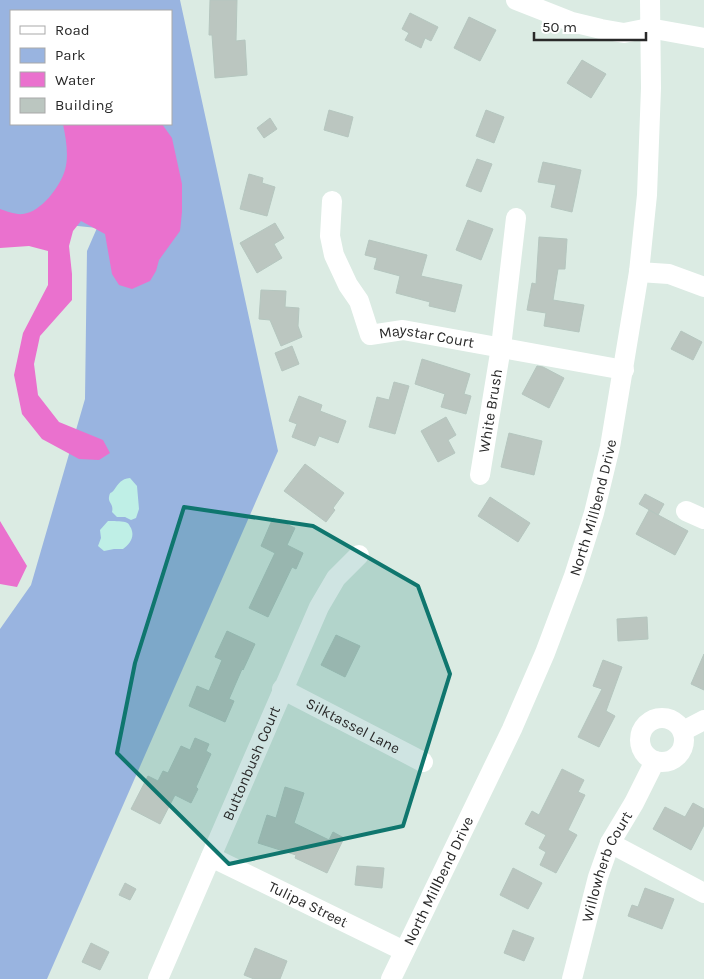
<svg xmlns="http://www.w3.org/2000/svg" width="704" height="979" font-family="Karla,sans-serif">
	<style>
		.green { fill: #99b4e0; fill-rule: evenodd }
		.sand { fill: #bfefe6 }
		.water { fill: #ea71ce }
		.building { fill: #bbc6c0; stroke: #b5c6bf }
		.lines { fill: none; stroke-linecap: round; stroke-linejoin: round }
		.minor { stroke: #fff; stroke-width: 20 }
		.marked { fill: #0f766e; fill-opacity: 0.2; stroke: #0f766e; stroke-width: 4; stroke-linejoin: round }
		.labels { text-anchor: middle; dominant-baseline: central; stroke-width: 5; stroke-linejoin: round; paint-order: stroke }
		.street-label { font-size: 15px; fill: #292929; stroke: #fff }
	</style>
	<rect width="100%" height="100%" fill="#dbebe3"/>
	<path class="green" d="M0 0H180L278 451 47 979H0V629L31 585 85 399 87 251 97 228 68 225 0 240ZM11 11H171V124H11Z"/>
	<path class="sand" d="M130 478 137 486 139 509 136 518 131 520 125 517H117L112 512C114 504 108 503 109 497 110 491 111 494 114 490 119 483 121 479 130 478Z
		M108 521C113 521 121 521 125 522 129 523 129 525 131 528 135 537 130 544 123 549H114L104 551 98 546 101 538 100 530Z"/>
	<path class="water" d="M63 124H162L172 138 182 184V212L180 231 159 260 156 271 150 281 132 289 119 285 112 274 105 234 81 221 73 231 69 246 72 274V300L40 336 34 364 38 395 59 422 103 440 110 453 99 460 79 459 42 439 22 414 14 375 23 333 48 285V251L29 246 0 248V209C6 211 16 215 23 214 41 212 60 187 65 170 69 155 66 139 63 124Z
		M0 521 27 566 17 587 0 584Z"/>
	<path class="building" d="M210 0H237L236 41 245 40 247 75 215 78 212 35H209Z
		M410 13 438 27 431 41 425 38 421 48 405 40 409 33 402 29Z
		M469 17 496 30 480 61 454 48Z
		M582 60 606 74 591 98 567 83Z
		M329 110 353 117 348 137 324 130Z
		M486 110 504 117 494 143 476 136Z
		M270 118 277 129 264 138 257 128Z
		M477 159 492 164 481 192 466 186Z
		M543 162 581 170 572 212 551 207 556 185 538 182Z
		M249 174 263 178 262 183 275 187 267 216 240 209Z
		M468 220 493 229 481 260 456 250Z
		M275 223 284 238 274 244 282 258 257 273 240 243Z
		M539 237 567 239 565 269H558L553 300 584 305 579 332 544 326 546 313 527 310 532 283 536 284Z
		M369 240 427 255 421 276 462 285 455 312 429 306 430 302 396 293 400 276 374 269 377 258 365 255Z
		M261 290 286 291 285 307 299 308 298 326 302 337 281 346 270 320 259 319Z
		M681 331 702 342 693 360 671 349Z
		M292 346 299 364 282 371 275 353Z
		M422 359 470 374 464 394 471 396 466 414 441 407 445 394 415 384Z
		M537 366 543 367 564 378 549 408 522 394Z
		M394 382 409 386 395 434 369 427 377 397 389 400Z
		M299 396 322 405 320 411 346 421 338 443 319 436 315 446 292 437 297 424 289 421Z
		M446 417 456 435 448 440 455 453 438 462 421 431Z
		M509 433 542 441 534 475 501 467Z
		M305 464 344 493 333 508 335 510 326 522 284 491Z
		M645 494 664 504 658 515 639 504Z
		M490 497 530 523 518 542 478 516Z
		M649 510 688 531 675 555 636 534Z
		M273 518 295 528 287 545 303 553 296 569 292 567 268 617 249 608 275 553 261 546Z
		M647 617 648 639 618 641 617 619Z
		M227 631 255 644 243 670 242 669 229 699 234 701 225 722 189 706 197 686 209 691 222 660 215 657Z
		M336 635 360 646 345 677 321 665Z
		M704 654V690L691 684Z
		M603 660 622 667 606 711 615 716 599 747 578 737 602 689 593 686Z
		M195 738 209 744 206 751 211 754 196 787 198 789 191 803 175 795 160 824 131 809 148 776 158 781 163 771 168 773 181 746 190 750Z
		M562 769 584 780 578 792 585 795 568 830 577 835 556 873 540 865 546 852 539 848 546 835 525 824 532 811 539 815Z
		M285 787 304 793 294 823 329 840 333 832 344 838 327 873 295 858 296 855 258 843 267 815 276 818Z
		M693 803 704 809V825L691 850 653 829 665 807 685 817Z
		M357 866 384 868 382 888 355 885Z
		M513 868 542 883 528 909 500 895Z
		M125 883 136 889 130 900 119 895Z
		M645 888 674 899 662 929 628 916 632 905 638 907Z
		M513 930 534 938 524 961 504 953Z
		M91 943 109 952 100 970 82 962Z
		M255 948 287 961 280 979H254L244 975Z"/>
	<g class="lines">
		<g class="minor">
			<path d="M516 0 572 22 601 29 624 33 649 28 704 38"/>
			<path id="s1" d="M332 201 330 236 334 255 348 285 359 301 370 335 403 330 624 370"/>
			<path d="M639 272 669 274 704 287"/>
			<path id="s2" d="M480 475 501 347 516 218"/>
			<path d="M686 511 704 519"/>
			<path id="s3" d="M282 689 423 762"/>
			<circle cx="662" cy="740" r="22"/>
			<path d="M683 731 704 720"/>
			<path d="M610 843 704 893"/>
			<path id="s4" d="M211 857 404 951"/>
			<path id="s5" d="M158 979 319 607 336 578 359 555"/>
			<path id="s6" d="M391 979 512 729 545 653 574 576 594 513 610 447 639 272 647 195 651 88 650 0"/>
			<path id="s7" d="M572 979 598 877 610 843 634 803 655 761"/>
		</g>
	</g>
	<path class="marked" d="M184 507 313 526 418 586 450 674 403 826 229 864 117 753 135 663Z"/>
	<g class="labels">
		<g class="street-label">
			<text stroke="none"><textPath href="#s1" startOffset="200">Maystar Court</textPath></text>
			<text stroke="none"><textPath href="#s2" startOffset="65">White Brush</textPath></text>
			<text stroke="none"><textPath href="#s6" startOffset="514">North Millbend Drive</textPath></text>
			<text stroke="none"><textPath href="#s3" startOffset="80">Silktassel Lane</textPath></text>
			<text stroke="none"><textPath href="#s5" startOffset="235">Buttonbush Court</textPath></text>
			<text stroke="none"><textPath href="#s7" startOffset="118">Willowherb Court</textPath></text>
			<text stroke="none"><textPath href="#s6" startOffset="109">North Millbend Drive</textPath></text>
			<text stroke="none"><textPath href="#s4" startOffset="108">Tulipa Street</textPath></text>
		</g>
	</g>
	<rect x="10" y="10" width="162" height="115" fill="#ffffff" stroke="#a9a9a9"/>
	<rect x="20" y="26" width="25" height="8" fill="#ffffff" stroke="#a9a9a9"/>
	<text x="55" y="35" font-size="15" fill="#292929">Road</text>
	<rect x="20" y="48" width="25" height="15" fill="#99b4e0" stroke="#a9a9a9"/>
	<text x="55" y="60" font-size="15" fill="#292929">Park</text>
	<rect x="20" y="72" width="25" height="15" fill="#ea71ce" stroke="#a9a9a9"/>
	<text x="55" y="85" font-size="15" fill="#292929">Water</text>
	<rect x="20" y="98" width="25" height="15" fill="#bbc6c0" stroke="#a9a9a9"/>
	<text x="55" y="110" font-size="15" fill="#292929">Building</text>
	<path d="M534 32v8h112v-8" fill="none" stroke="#292929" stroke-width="2.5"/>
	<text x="542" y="32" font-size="15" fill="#292929" stroke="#ffffff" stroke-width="4" paint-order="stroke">50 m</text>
</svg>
